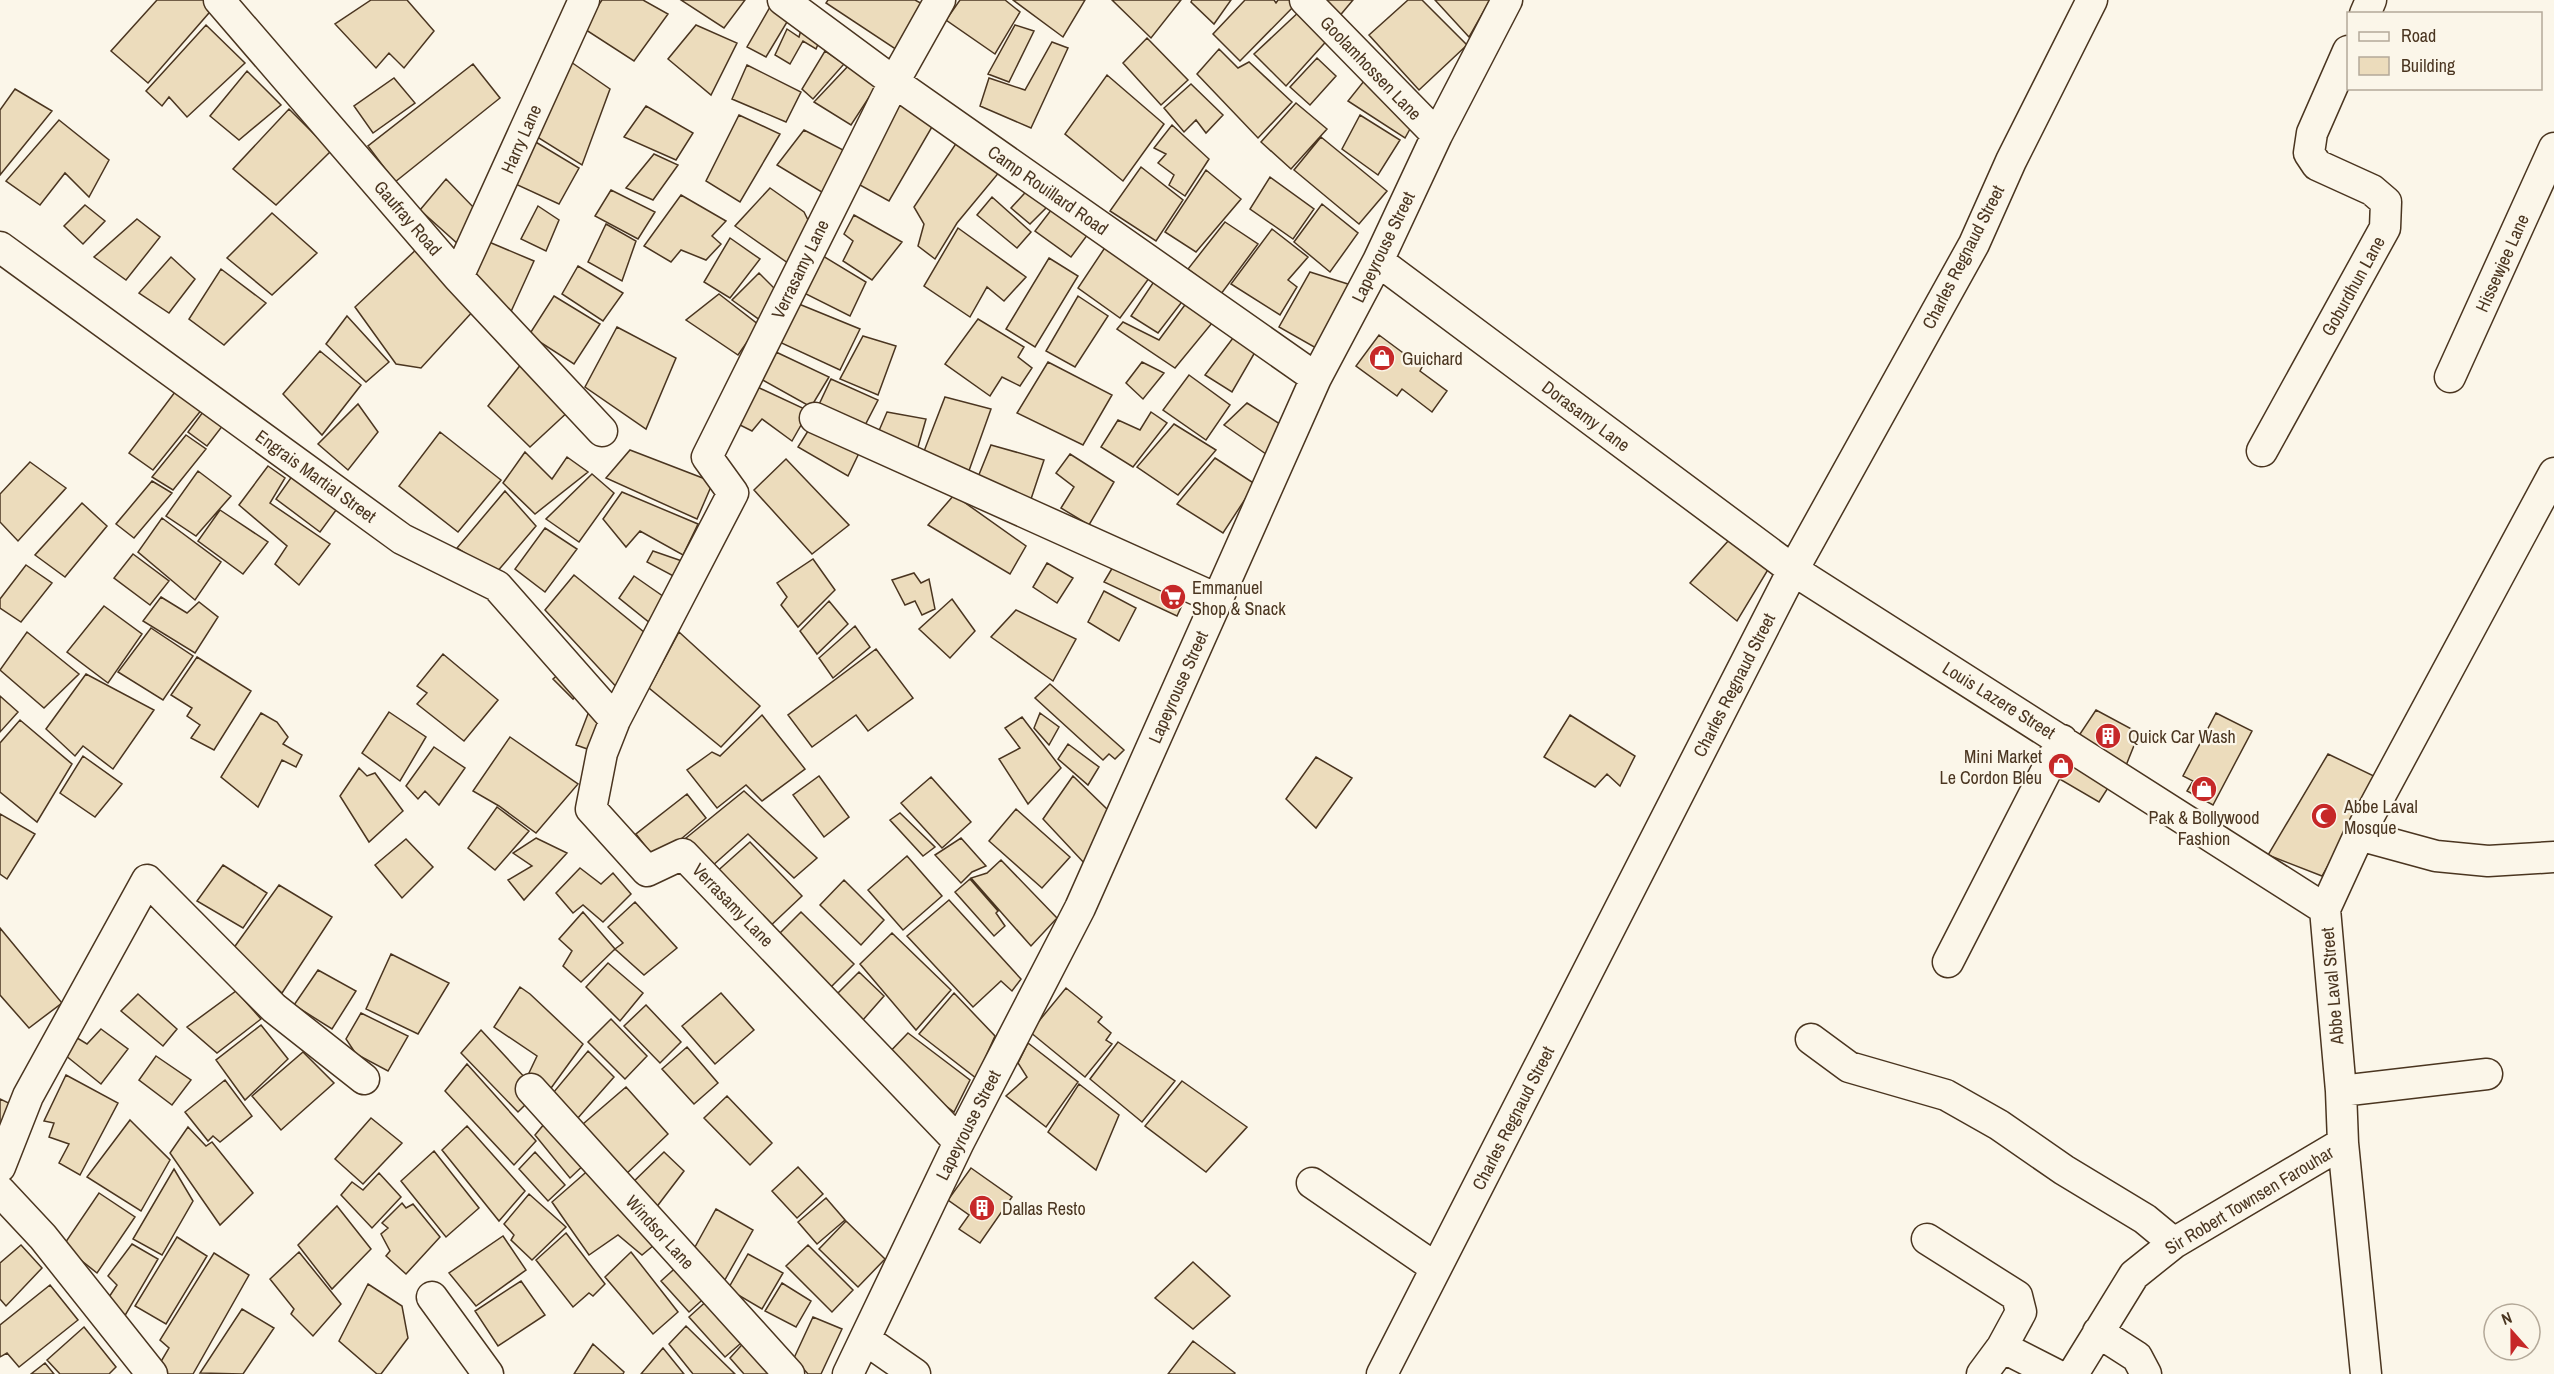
<svg xmlns="http://www.w3.org/2000/svg" width="2554" height="1374" font-family="'Archivo Narrow',sans-serif">
	<style>
		.building { fill: #ecdcbc; stroke: #4a3520; stroke-width: 1.5 }
		.lines { fill: none; stroke-linecap: round; stroke-linejoin: round }
		.minor-casing { stroke: #4a3520; stroke-width: 33 }
		.minor { stroke: #fbf6e9; stroke-width: 30 }
		.labels { text-anchor: middle; dominant-baseline: central; stroke-width: 4.5; stroke-linejoin: round; paint-order: stroke }
		.street-label { font-size: 18px; fill: #4a3520; stroke: #fbf6e9 }
		.poi-label { font-size: 18px; fill: #4a3520; stroke: #fbf6e9; text-anchor: start }
	</style>
	<rect width="100%" height="100%" fill="#fbf6e9"/>
	<path class="building" d="M157 0H207L215 6 148 83 111 51Z
		M371 0H407L434 31 404 68 389 53 376 68 335 24Z
		M602 0H643L668 14 634 61 583 28Z
		M681 0H745L724 28Z
		M774 0 793 12 766 57 747 47Z
		M828 0H915L930 8 903 54 826 3Z
		M960 0H1005L1020 12 995 54 946 20Z
		M1013 0H1085L1063 37Z
		M1112 0H1181L1151 38Z
		M1192 0H1231L1214 24 1191 2Z
		M1245 0H1274L1276 3 1278 0H1294L1297 3 1240 61 1213 34Z
		M1321 0H1353L1337 19Z
		M1408 0H1422L1467 45 1419 90 1369 35Z
		M1435 0H1490L1469 37Z
		M1302 9 1331 36 1286 86 1254 54Z
		M803 23 822 35 816 49 803 41 790 64 775 55 787 29 799 37Z
		M206 25 245 63 187 117 169 97 162 106 146 91Z
		M696 25 737 43 711 95 668 59Z
		M1015 25 1034 31 1009 82 988 74Z
		M1147 38 1188 80 1161 105 1123 63Z
		M1052 42 1068 48 1031 128 980 106 989 78 1025 90Z
		M1219 49 1238 68 1249 62 1292 102 1258 138 1197 74Z
		M825 51 844 64 813 99 802 89Z
		M1317 58 1336 76 1310 105 1290 87Z
		M571 62 610 89 582 165 534 135Z
		M473 64 500 98 395 182 368 146Z
		M850 64 879 82 851 125 814 102Z
		M747 65 801 92 786 122 732 99Z
		M247 71 281 105 239 140 210 116Z
		M1107 75 1164 124 1123 181 1065 134Z
		M1368 76 1415 120 1405 138 1348 101Z
		M394 78 415 103 373 133 354 106Z
		M1191 84 1223 115 1206 133 1196 120 1184 132 1164 108Z
		M15 89 52 111 0 175V110Z
		M894 91 936 120 889 201 849 179Z
		M1296 103 1327 129 1291 169 1261 142Z
		M646 106 693 133 676 160 624 137Z
		M289 109 331 151 276 205 233 169Z
		M739 115 780 134 740 202 706 181Z
		M1360 115 1400 140 1378 175 1342 149Z
		M59 120 109 160 89 197 65 173 40 205 6 181Z
		M1172 125 1209 159 1185 196 1169 185 1174 175 1158 163 1166 154 1154 148Z
		M804 130 847 152 825 194 777 165Z
		M1321 137 1387 191 1359 224 1294 170Z
		M534 141 579 168 559 204 511 182Z
		M957 142 1001 170 957 223 935 259 918 246 924 224 914 207Z
		M654 154 678 165 653 200 626 188Z
		M1141 167 1183 200 1156 241 1110 211Z
		M1206 170 1241 199 1196 252 1165 232Z
		M1270 177 1314 209 1293 239 1250 209Z
		M446 179 477 211 458 244 420 210Z
		M1034 183 1055 199 1030 224 1011 208Z
		M770 188 804 212 813 230 795 268 735 226Z
		M611 190 655 212 638 239 595 216Z
		M681 195 726 221 712 236 721 244 706 260 681 250 671 262 644 246Z
		M992 197 1031 232 1017 248 977 215Z
		M1058 201 1094 226 1071 257 1035 231Z
		M1322 204 1358 233 1330 272 1294 242Z
		M85 205 105 221 83 244 64 226Z
		M538 206 559 220 546 251 521 239Z
		M272 213 317 253 272 295 227 258Z
		M854 215 902 242 872 280 843 261 853 241 844 234Z
		M137 219 160 237 126 280 94 257Z
		M1225 222 1258 244 1221 294 1188 269Z
		M606 224 636 241 622 281 588 262Z
		M958 228 1026 277 1004 301 987 287 970 317 924 286Z
		M1272 229 1308 257 1288 280 1297 287 1280 315 1231 284Z
		M730 238 760 259 730 298 704 282Z
		M1110 240 1155 270 1120 318 1078 288Z
		M489 242 534 261 509 316 469 279Z
		M420 246 475 309 421 368 396 364 355 307Z
		M818 253 866 282 850 316 802 292Z
		M171 257 195 279 169 313 139 293Z
		M1049 258 1078 276 1035 347 1006 329Z
		M578 266 623 293 603 321 562 294Z
		M221 269 266 303 224 345 189 319Z
		M1310 272 1351 285 1316 348 1279 327Z
		M759 273 781 295 764 323 732 300Z
		M1159 274 1188 294 1158 333 1131 316Z
		M719 294 759 325 738 355 686 320Z
		M554 296 600 324 574 364 529 335Z
		M1078 296 1108 316 1075 367 1046 351Z
		M1190 298 1217 317 1175 368 1117 329 1123 322 1159 340Z
		M794 302 860 329 840 370 775 340Z
		M347 316 389 362 366 382 326 344Z
		M978 319 1024 347 1018 357 1032 368 1020 386 1002 377 990 396 945 364Z
		M617 327 676 358 646 429 585 387Z
		M1236 334 1258 347 1232 392 1205 375Z
		M1379 335 1422 367 1420 371 1447 391 1432 412 1402 389 1397 396 1356 366Z
		M863 336 896 346 878 395 840 379Z
		M320 351 361 385 322 435 283 394Z
		M776 352 829 377 811 407 761 379Z
		M526 358 571 409 530 447 488 406Z
		M1048 362 1112 395 1083 445 1017 413Z
		M1142 362 1164 373 1143 399 1126 383Z
		M1189 375 1230 405 1206 440 1163 410Z
		M831 379 878 400 860 435 815 413Z
		M753 385 809 411 792 441 762 419 752 431 730 420Z
		M175 392 203 408 153 470 129 453Z
		M945 397 991 409 966 479 921 459Z
		M1247 403 1283 426 1266 454 1224 425Z
		M358 404 378 432 348 470 318 444Z
		M206 408 227 420 207 446 188 432Z
		M887 412 926 419 916 454 875 440Z
		M1151 412 1167 423 1133 467 1101 447 1118 420 1140 430Z
		M813 423 860 451 848 476 798 447Z
		M1174 424 1216 450 1178 495 1137 467Z
		M440 432 501 480 458 532 399 486Z
		M186 435 206 449 173 490 152 477Z
		M991 445 1044 460 1031 499 976 482Z
		M630 450 713 482 697 519 606 478Z
		M525 452 552 479 567 457 588 472 535 514 503 483Z
		M1070 454 1114 482 1089 525 1061 508 1074 487 1056 473Z
		M1215 458 1255 484 1223 533 1177 504Z
		M786 459 849 525 812 554 754 490Z
		M30 462 66 488 18 541 0 522V494Z
		M268 466 285 478 270 503 330 544 299 585 275 564 287 546 239 505Z
		M198 471 231 496 196 536 166 516Z
		M295 472 339 506 320 532 276 499Z
		M592 474 614 493 579 542 546 519Z
		M152 481 172 493 134 538 116 524Z
		M505 491 536 526 496 573 457 548Z
		M622 492 698 524 683 555 640 531 626 547 603 519Z
		M954 495 1026 546 1010 574 928 525Z
		M82 503 107 526 65 577 35 555Z
		M220 510 268 542 243 574 198 541Z
		M162 518 221 562 195 600 138 552Z
		M545 528 577 549 545 592 515 569Z
		M1729 540 1769 568 1737 621 1690 583Z
		M653 551 682 561 677 578 647 562Z
		M133 554 169 581 150 605 114 578Z
		M813 559 835 590 798 627 781 605 787 597 777 583Z
		M1117 560 1188 592 1177 616 1104 582Z
		M1047 563 1073 578 1057 603 1033 587Z
		M26 565 52 583 21 622 0 608V599Z
		M914 573 921 583 929 579 935 609 922 615 915 601 905 605 892 580Z
		M574 575 650 637 622 693 545 610Z
		M634 576 667 599 655 627 619 598Z
		M1104 591 1136 608 1119 641 1088 622Z
		M161 597 187 613 199 602 218 617 195 653 143 621Z
		M952 599 975 631 950 658 919 629Z
		M829 601 848 624 817 654 800 631Z
		M104 606 142 634 108 683 67 652Z
		M1016 610 1076 639 1053 681 991 637Z
		M855 626 870 647 833 678 819 658Z
		M151 628 193 656 163 700 118 672Z
		M27 632 79 674 44 708 0 670Z
		M679 632 760 706 721 747 649 688Z
		M876 649 913 698 868 731 856 715 812 747 788 715Z
		M443 654 498 700 464 741 417 704 427 693 417 686Z
		M197 657 251 691 214 750 191 738 200 725 187 716 192 708 171 695Z
		M562 671 580 690 573 699 553 679Z
		M86 674 154 710 113 769 83 746 75 756 46 729Z
		M1050 684 1124 750 1115 759 1109 754 1103 760 1035 698Z
		M0 696 18 712 0 732Z
		M591 706 607 721 593 751 576 745Z
		M2096 710 2139 733 2125 768 2076 740Z
		M389 712 426 737 400 781 362 753Z
		M261 713 277 722 288 737 283 744 302 755 296 767 282 760 258 807 221 777Z
		M1040 713 1059 727 1049 745 1034 728Z
		M2216 713 2252 731 2213 805 2187 791 2193 781 2183 776Z
		M762 715 805 769 762 801 746 785 717 808 687 770 712 752 720 756Z
		M1570 715 1635 756 1620 786 1607 774 1595 787 1544 757Z
		M1022 717 1061 768 1028 804 999 759 1020 748 1005 728Z
		M20 720 72 764 37 822 0 792V743Z
		M510 737 578 784 536 833 499 806 473 791Z
		M1068 744 1099 767 1088 785 1058 759Z
		M434 747 465 768 439 805 425 791 418 799 406 786Z
		M2064 751 2113 780 2099 802 2051 774Z
		M2328 754 2378 778 2322 876 2268 855Z
		M83 756 122 784 95 817 60 793Z
		M1316 757 1352 778 1316 828 1286 799Z
		M359 768 367 776 375 773 403 811 369 842 340 796Z
		M819 776 849 817 824 837 793 795Z
		M1073 776 1111 813 1086 865 1043 819Z
		M931 777 971 822 942 848 901 803Z
		M744 791 817 858 794 878 748 834 711 867 686 838Z
		M687 794 706 818 656 860 636 834Z
		M497 807 529 831 495 870 468 848Z
		M1016 809 1070 857 1042 888 989 841Z
		M900 813 935 847 923 856 890 820Z
		M0 814 35 834 7 879 0 874Z
		M536 838 567 853 524 900 508 880 532 866 513 853Z
		M961 838 986 866 972 872 961 883 935 855Z
		M406 839 433 867 402 898 375 865Z
		M750 842 802 896 766 930 713 875Z
		M907 856 942 896 903 930 868 890Z
		M1001 860 1057 918 1031 946 971 878 987 873Z
		M223 865 267 893 243 928 197 901Z
		M580 868 601 884 613 873 631 894 603 922 583 905 573 913 556 893Z
		M970 879 998 911 996 913 1005 926 994 936 955 892Z
		M844 880 884 920 861 945 820 905Z
		M279 885 332 917 282 993 233 949Z
		M949 900 1021 979 1012 991 1001 981 973 1007 907 936Z
		M635 902 677 948 644 975 615 949 623 943 608 927Z
		M583 912 615 949 581 982 563 966 572 951 559 939Z
		M801 912 854 964 827 991 775 938Z
		M0 928 62 1003 29 1028 0 995Z
		M892 933 951 990 916 1030 860 964Z
		M391 954 449 983 418 1034 366 1009Z
		M608 963 643 993 620 1021 586 987Z
		M318 970 356 991 332 1029 294 1005Z
		M859 972 884 996 855 1029 828 1003Z
		M520 987 530 994 583 1044 546 1095 528 1075 537 1056 494 1027Z
		M1066 988 1102 1017 1098 1022 1111 1033 1106 1040 1112 1044 1085 1077 1030 1032Z
		M236 991 261 1019 217 1053 187 1027Z
		M721 993 754 1030 715 1064 682 1026Z
		M954 993 995 1036 976 1078 919 1034Z
		M138 994 177 1029 163 1046 121 1011Z
		M646 1005 681 1042 660 1063 624 1026Z
		M361 1013 408 1036 388 1071 356 1054 346 1039Z
		M611 1019 647 1056 625 1079 588 1042Z
		M261 1025 288 1059 245 1100 216 1060Z
		M101 1029 128 1049 101 1084 60 1051 74 1036 87 1044Z
		M481 1030 528 1081 531 1099 518 1112 461 1053Z
		M908 1033 970 1080 954 1112 883 1059Z
		M1118 1042 1175 1081 1142 1122 1090 1079Z
		M1028 1043 1078 1082 1046 1127 1006 1096 1027 1077 1018 1063Z
		M687 1047 718 1083 694 1104 662 1069Z
		M588 1051 614 1077 577 1119 548 1099Z
		M303 1052 334 1083 281 1130 252 1096Z
		M156 1056 191 1080 172 1105 139 1080Z
		M467 1064 536 1141 514 1165 445 1091Z
		M66 1075 118 1103 80 1175 59 1163 69 1144 49 1137 54 1123 44 1121Z
		M225 1080 252 1116 220 1142 213 1136 208 1141 185 1112Z
		M1182 1081 1247 1127 1206 1172 1145 1126Z
		M1079 1084 1119 1115 1096 1170 1048 1132Z
		M626 1087 668 1134 623 1177 576 1130Z
		M727 1096 772 1143 750 1165 704 1118Z
		M0 1099 17 1107 0 1146Z
		M550 1117 589 1160 570 1178 535 1135Z
		M371 1118 402 1143 363 1184 335 1159Z
		M130 1120 170 1160 141 1211 87 1177Z
		M467 1126 525 1191 499 1221 442 1150Z
		M188 1127 206 1146 212 1142 253 1193 220 1225 170 1153Z
		M434 1151 479 1208 446 1237 401 1181Z
		M535 1152 565 1185 548 1201 519 1169Z
		M664 1152 684 1171 652 1213 627 1188Z
		M592 1167 660 1240 642 1255 618 1235 589 1255 552 1202Z
		M798 1167 823 1194 797 1218 772 1191Z
		M971 1168 1012 1197 980 1243 959 1229 969 1215 948 1200Z
		M174 1169 193 1201 162 1255 133 1239Z
		M379 1173 401 1197 372 1228 341 1195 352 1182 363 1190Z
		M99 1193 135 1217 97 1273 63 1246Z
		M529 1194 566 1227 532 1260 511 1240 514 1235 504 1224Z
		M826 1198 845 1220 817 1244 798 1222Z
		M402 1203 406 1208 413 1204 440 1237 406 1274 386 1256 390 1251 381 1234 388 1228 382 1223Z
		M337 1206 371 1249 332 1289 298 1245Z
		M716 1209 753 1230 722 1285 704 1273 709 1262 690 1256Z
		M846 1221 885 1259 858 1287 819 1249Z
		M566 1233 605 1284 593 1296 589 1293 573 1307 536 1260Z
		M503 1236 526 1270 476 1306 449 1273Z
		M177 1237 207 1256 166 1324 135 1306Z
		M132 1244 158 1259 123 1319 107 1300 117 1285 108 1276Z
		M21 1245 42 1268 6 1306 0 1299V1263Z
		M808 1245 853 1290 832 1312 786 1266Z
		M299 1252 341 1304 313 1336 291 1314 294 1309 270 1279Z
		M631 1252 678 1312 653 1334 605 1277Z
		M214 1253 249 1275 193 1374H162L156 1370 169 1348 160 1340Z
		M748 1254 783 1273 762 1309 728 1289Z
		M682 1262 710 1293 689 1312 661 1281Z
		M1193 1262 1230 1296 1193 1329 1155 1298Z
		M521 1281 545 1315 498 1346 475 1311Z
		M782 1283 811 1301 796 1327 765 1311Z
		M368 1284 402 1306 408 1338 381 1374H377L339 1341Z
		M50 1285 78 1320 19 1367 7 1353 0 1357V1325Z
		M711 1297 748 1337 725 1357 689 1317Z
		M242 1309 274 1328 243 1374 200 1373Z
		M813 1317 842 1329 821 1374H808L794 1358Z
		M686 1326 735 1374H693L669 1344Z
		M84 1327 116 1367 109 1374H60L47 1360Z
		M748 1338 782 1374H744L730 1358Z
		M1193 1341 1235 1373 1234 1374H1168Z
		M593 1344 624 1372 623 1374H574Z
		M663 1348 684 1374H641Z
		M45 1363 54 1374H31Z"/>
	<g class="lines">
		<g class="minor-casing">
			<path id="minor" d="M219 0 458 277 602 431
				M783 0 894 82 1316 378
				M940 0 894 82 707 457 733 493 615 720 602 753 591 809 647 871 683 854 959 1142
				M1305 0 1437 135
				M2365 14 2371 0
				M0 247 402 539 497 586 615 720
				M1378 261 1793 570 2325 909
				M458 277 584 0
				M2450 377 2554 148
				M815 418 1217 599
				M2262 451 2385 228 2386 202 2372 190 2317 165 2309 153 2312 133 2348 51
				M2359 835 2436 856 2488 861 2554 857
				M1948 962 2062 740
				M1811 1039 1849 1067 1946 1095 1999 1125 2064 1170 2145 1219 2174 1243
				M531 1089 789 1374
				M2341 1091 2487 1074
				M0 1167 28 1096 147 880 274 1008 364 1079
				M1312 1183 1436 1268
				M0 1191 43 1237 152 1374
				M1927 1239 2017 1296 2021 1312 2002 1347
				M432 1297 488 1374
				M2098 1332 2137 1357 2146 1374
				M866 1340 915 1374
				M848 1374 959 1142 1080 908 1316 378 1378 261 1437 135 1507 0
				M1382 1374 1793 570 1974 244 2011 161 2092 0
				M1982 1374 2002 1347 2055 1374
				M2073 1374 2134 1275 2174 1243 2343 1143
				M2366 1374 2343 1143 2341 1091 2325 909 2359 835 2554 473"/>
		</g>
		<use href="#minor" class="minor"/>
	</g>
	<defs>
		<g id="shop-disc" transform="scale(1.35)"><circle r="9.5" fill="#c62828" stroke="#fbf6e9"/><path d="M-5-2.5h2.3a2.7 3.5 0 0 1 5.4 0H5L5.5 6h-11ZM-1.5-2.5h3a1.5 2.3 0 0 0-3 0Z" fill="#fff"/></g>
		<g id="supermarket-disc" transform="scale(1.35)"><circle r="9.5" fill="#c62828" stroke="#fbf6e9"/><path d="M-6-5.5h2.5l.6 2H6L4.5 2H-2.5L-4.4-4H-6ZM-1.5 3.2a1.3 1.3 0 1 0 .1 0ZM3 3.2a1.3 1.3 0 1 0 .1 0Z" fill="#fff"/></g>
		<g id="building-disc" transform="scale(1.35)"><circle r="9.5" fill="#c62828" stroke="#fbf6e9"/><path d="M-4-6H4V6H1V3H-1V6H-4ZM-2.5-4.3h1.7v1.8h-1.7ZM.8-4.3h1.7v1.8H.8ZM-2.5-1h1.7V.8h-1.7ZM.8-1h1.7V.8H.8Z" fill="#fff"/></g>
		<g id="mosque-disc" transform="scale(1.35)"><circle r="9.5" fill="#c62828" stroke="#fbf6e9"/><path d="M3.5-4.9A6 6 0 1 0 3.5 4.9A5 5 0 1 1 3.5-4.9Z" fill="#fff"/></g>
	</defs>
	<g fill-rule="evenodd">
		<use href="#shop-disc" x="1382" y="358"/>
		<use href="#supermarket-disc" x="1173" y="597"/>
		<use href="#building-disc" x="2108" y="736"/>
		<use href="#shop-disc" x="2061" y="766"/>
		<use href="#shop-disc" x="2204" y="789"/>
		<use href="#mosque-disc" x="2324" y="816"/>
		<use href="#building-disc" x="982" y="1208"/>
	</g>
	<g class="labels">
		<g class="street-label">
			<text transform="translate(1371 68) rotate(46)">Goolamhossen Lane</text>
			<text transform="translate(521 139) rotate(-66)">Harry Lane</text>
			<text transform="translate(1048 190) rotate(35)">Camp Rouillard Road</text>
			<text transform="translate(408 218) rotate(49)">Gaufray Road</text>
			<text transform="translate(1383 247) rotate(-64)">Lapeyrouse Street</text>
			<text transform="translate(1963 257) rotate(-63)">Charles Regnaud Street</text>
			<text transform="translate(2502 263) rotate(-66)">Hissewjee Lane</text>
			<text transform="translate(800 269) rotate(-64)">Verrasamy Lane</text>
			<text transform="translate(2353 286) rotate(-61)">Goburdhun Lane</text>
			<text transform="translate(1586 416) rotate(37)">Dorasamy Lane</text>
			<text transform="translate(316 476) rotate(36)">Engrais Martial Street</text>
			<text transform="translate(1734 685) rotate(-63)">Charles Regnaud Street</text>
			<text transform="translate(1178 687) rotate(-66)">Lapeyrouse Street</text>
			<text transform="translate(1999 700) rotate(32)">Louis Lazere Street</text>
			<text transform="translate(733 905) rotate(46)">Verrasamy Lane</text>
			<text transform="translate(2332 986) rotate(-95)">Abbe Laval Street</text>
			<text transform="translate(1513 1118) rotate(-63)">Charles Regnaud Street</text>
			<text transform="translate(968 1125) rotate(-63)">Lapeyrouse Street</text>
			<text transform="translate(2249 1200) rotate(-31)">Sir Robert Townsen Farouhar</text>
			<text transform="translate(660 1232) rotate(48)">Windsor Lane</text>
		</g>
		<g class="poi-label">
			<text x="1402" y="358">Guichard</text>
			<text x="1192" y="587">Emmanuel<tspan x="1192" dy="21">Shop &amp; Snack</tspan></text>
			<text x="2128" y="736">Quick Car Wash</text>
			<text x="2042" y="756" text-anchor="end">Mini Market<tspan x="2042" dy="21">Le Cordon Bleu</tspan></text>
			<text x="2344" y="806">Abbe Laval<tspan x="2344" dy="21">Mosque</tspan></text>
			<text x="2204" y="817" text-anchor="middle">Pak &amp; Bollywood<tspan x="2204" dy="21">Fashion</tspan></text>
			<text x="1002" y="1208">Dallas Resto</text>
		</g>
	</g>
	<rect x="2347" y="12" width="195" height="78" fill="#fbf6e9" stroke="#b4a999" stroke-width="1.5"/>
	<rect x="2359" y="32" width="30" height="9" fill="#fbf6e9" stroke="#b4a999" stroke-width="1.5"/>
	<text x="2401" y="42" font-size="18" fill="#4a3520">Road</text>
	<rect x="2359" y="57" width="30" height="18" fill="#ecdcbc" stroke="#b4a999" stroke-width="1.5"/>
	<text x="2401" y="72" font-size="18" fill="#4a3520">Building</text>
	<g transform="translate(2512 1332) rotate(339)"><circle r="28" fill="#fbf6e9" stroke="#b4a999" stroke-width="1.5"/>
	<path d="M0-4.5L10 22L0 15L-10 22Z" fill="#c62828"/>
	<text y="-9" font-size="16" font-weight="bold" text-anchor="middle" fill="#4a3520">N</text>
	</g>
</svg>
